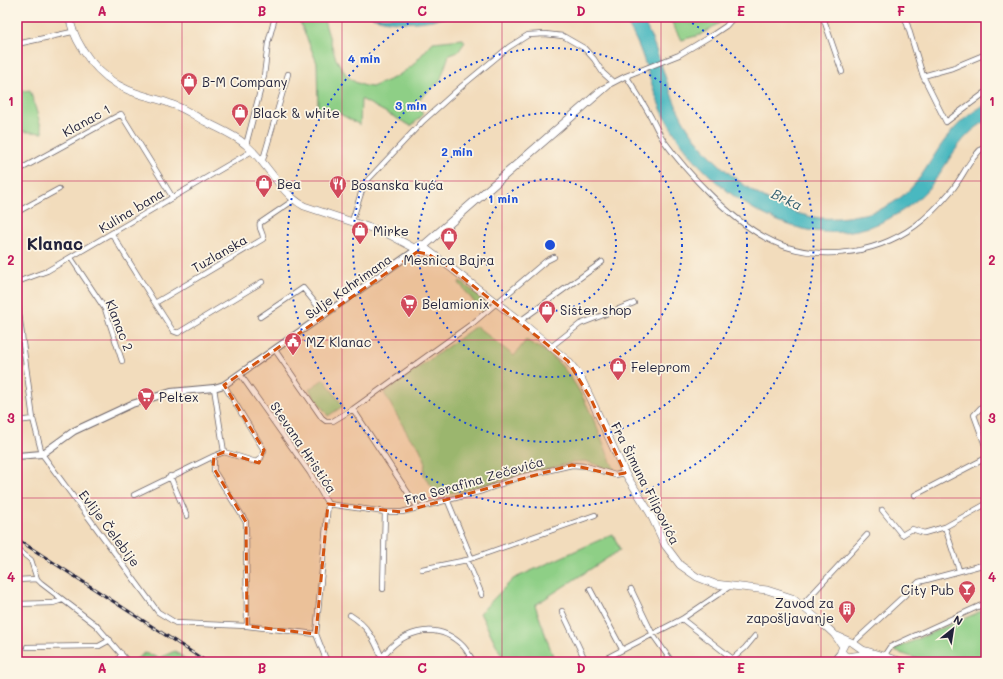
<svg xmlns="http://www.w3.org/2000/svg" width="1003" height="679" font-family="Mali,sans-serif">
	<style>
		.green { fill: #8ecf86; stroke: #587860 }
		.water { fill: #48b8c0; stroke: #356d7e }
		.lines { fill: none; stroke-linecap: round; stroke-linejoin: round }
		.minor-casing { stroke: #6b6368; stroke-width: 6 }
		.tertiary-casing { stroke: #6b6368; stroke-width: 8 }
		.secondary-casing { stroke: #6b6368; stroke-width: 8 }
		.minor { stroke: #fff; stroke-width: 4.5 }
		.tertiary { stroke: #fff; stroke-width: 6 }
		.secondary { stroke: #fff; stroke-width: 7 }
		.rail-casing { stroke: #22223b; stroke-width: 3 }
		.rail { stroke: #fcf5e5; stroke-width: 1.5; stroke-dasharray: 4.5; stroke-linecap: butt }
		.marked { fill: #d45411; fill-opacity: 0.2; stroke: #d45411; stroke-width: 3; stroke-dasharray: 8 5; stroke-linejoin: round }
		.grid { fill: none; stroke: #c2185b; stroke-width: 1; stroke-opacity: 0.55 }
		.ring { fill: none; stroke: #1d4ed8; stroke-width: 2; stroke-dasharray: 2 4 }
		.labels { text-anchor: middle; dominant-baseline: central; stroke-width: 3.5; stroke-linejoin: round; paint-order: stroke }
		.poi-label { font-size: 13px; fill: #22223b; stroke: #fcf5e5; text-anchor: start }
		.street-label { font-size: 13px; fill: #22223b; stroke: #fcf5e5 }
		.water-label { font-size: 14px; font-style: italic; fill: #315e70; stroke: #fcf5e5 }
		.district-label { font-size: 17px; font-weight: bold; fill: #22223b; stroke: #fcf5e5 }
		.centre { fill: #1d4ed8; stroke: #fcf5e5; stroke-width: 2 }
		.ring-label { font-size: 12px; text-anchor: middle; font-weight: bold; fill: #1d4ed8; stroke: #fcf5e5; stroke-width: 3.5; stroke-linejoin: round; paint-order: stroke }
		.neatline { fill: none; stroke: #c2185b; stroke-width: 1.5 }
		.grid-label { font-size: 13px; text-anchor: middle; font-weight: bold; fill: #c2185b }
	</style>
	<rect width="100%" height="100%" fill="#fcf5e5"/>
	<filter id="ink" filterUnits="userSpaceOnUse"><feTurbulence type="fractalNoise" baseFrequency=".025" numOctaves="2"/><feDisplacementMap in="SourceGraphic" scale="8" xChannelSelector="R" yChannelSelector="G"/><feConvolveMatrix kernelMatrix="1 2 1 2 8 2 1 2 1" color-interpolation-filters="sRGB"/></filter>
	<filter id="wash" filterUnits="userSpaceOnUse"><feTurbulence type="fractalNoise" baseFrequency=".012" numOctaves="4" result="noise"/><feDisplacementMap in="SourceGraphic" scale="16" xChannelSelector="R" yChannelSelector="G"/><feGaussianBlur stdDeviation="0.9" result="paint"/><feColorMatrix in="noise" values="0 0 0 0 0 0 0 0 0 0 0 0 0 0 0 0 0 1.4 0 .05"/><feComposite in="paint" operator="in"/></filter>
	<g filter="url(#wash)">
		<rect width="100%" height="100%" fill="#f2dcbc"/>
		<path class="green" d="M298 17H323L336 59 347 76 355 82 365 86 372 87 396 77 412 66 433 42 463 39 465 42 458 52 449 55 440 81 416 102 423 115 411 126 361 99 360 125 331 109 329 114 318 109 317 63Z
			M669 17H722L724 20 700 35 681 40Z
			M30 90 43 133 17 131V92Z
			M460 281 488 303 487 308 482 312 459 283Z
			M476 326 514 356 526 340C533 345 543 349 549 354 584 383 597 431 615 471L585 461 575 462 439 496 424 476 425 460 418 445 410 438 384 393Z
			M324 379 343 406 328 416 309 389Z
			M613 534 620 550 535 605 555 662H505L480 613 513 579Z
			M986 609V662H927L894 651 895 649Z
			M175 651 189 662H136L135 660 145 653 159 658Z"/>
		<path class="water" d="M372 17H447C421 23 397 25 372 17Z
			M622 17H641C660 49 665 87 683 120 708 163 768 212 819 218 831 219 845 218 858 215 872 213 884 209 897 200 923 182 930 157 949 135 959 122 972 112 986 104V121C960 136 952 157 935 180 925 194 912 205 897 214 812 267 708 196 666 119 648 86 646 47 622 17Z"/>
	</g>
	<g filter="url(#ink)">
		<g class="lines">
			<g class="minor-casing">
				<path id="minor" d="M823 17 842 72
					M905 17 923 76 946 122 986 92
					M17 44 72 32
					M626 76C635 89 643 103 651 117 655 125 659 134 664 141 688 174 730 219 766 238 812 263 873 256 915 226 929 216 941 203 952 190 964 175 970 157 986 145
					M923 76 952 68 986 54
					M246 145 264 76 268 43 275 17
					M262 163 288 74
					M17 171 121 114 173 198
					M17 212 59 189
					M352 221 364 184 423 121 462 86 509 47 528 35 545 34 563 36 584 48 594 59 603 73 613 82
					M112 234 155 303
					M422 245 601 89 626 76 679 55 714 34 726 26 734 17
					M425 247 609 86
					M71 258 105 309 122 361
					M17 282 47 271 252 151
					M262 282 178 333 173 331 155 303 263 239C264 233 258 229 260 223L294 200
					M17 298 33 419 42 454 158 612 176 623 247 626 316 634
					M260 317 303 288 325 315
					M520 321 602 262
					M552 346 580 324 634 303
					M275 350 322 418 326 421H333L353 409 473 323 546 261 554 257
					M240 374 310 473 328 504 316 634 327 662
					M214 388 224 452 214 456V471L246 522 247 626
					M986 402 974 415 986 448
					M353 409 418 508
					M17 421 33 419
					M224 452 256 462 261 458 264 450 224 385
					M170 476 187 516
					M134 495 214 456
					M915 495 986 458
					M447 499 471 557
					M328 504 385 512H402L482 491 520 477 572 465 586 466 615 475 625 473
					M882 510 902 535 912 529 924 533 945 527 959 570
					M945 527 986 504
					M17 549 31 560 37 579 41 583 96 625 128 662
					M467 560 482 595
					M984 564 986 547
					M422 569 467 560 595 515
					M17 580 37 579
					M383 589 385 512
					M590 589 622 649
					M631 589 653 635 672 662
					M17 604 53 603 62 600
					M802 605 867 535
					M562 611 586 662
					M350 615C368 626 374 639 382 658
					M682 619 733 659
					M853 643 919 582 986 564
					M27 647 99 646 110 640
					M888 657 886 653 890 647 986 603
					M118 662 121 653
					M379 662C398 632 435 618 463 646 467 650 470 657 474 662
					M599 662 682 619 729 587
					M729 662 745 648 755 636
					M832 662 841 651
					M836 662 846 657"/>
			</g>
			<g class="tertiary-casing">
				<path id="tertiary" d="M17 456 42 454 74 431 132 404 171 392 214 388 224 385 416 250"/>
			</g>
			<g class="secondary-casing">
				<path id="secondary" d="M69 17C76 47 98 77 128 90 142 96 157 98 171 104 184 108 195 116 206 122 219 129 235 135 246 145 268 163 279 192 304 206L386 233 416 249
					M416.5 249a4.5 4.5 0 1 1 9 0a4.5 4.5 0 1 1-9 0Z
					M425 248 520 321 568 361 580 376 591 399 625 473 650 513 665 545 680 565 697 577 715 584 767 590 792 598 820 621 834 634 842 645
					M837 636 853 643 863 650 903 662
					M845 643 841 651 846 657 869 654"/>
			</g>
			<use href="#minor" class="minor"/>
			<use href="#tertiary" class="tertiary"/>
			<use href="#secondary" class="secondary"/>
			<g class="rail-casing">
				<path id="rail" d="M17 539 207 662"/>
			</g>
			<use href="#rail" class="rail"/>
		</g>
	</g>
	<path class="marked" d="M417 252 428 254 452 269 568 361 591 399 625 473 615 475 572 465 402 512 328 504 316 634 247 626 246 522 213 467 214 456 224 452 259 463 264 450 224 385Z"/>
	<path class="grid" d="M182 17V662M342 17V662M502 17V662M661 17V662M821 17V662M17 181H986M17 340H986M17 498H986"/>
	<g class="ring">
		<circle cx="550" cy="245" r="66"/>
		<circle cx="550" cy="245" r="132"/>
		<circle cx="550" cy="245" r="197"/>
		<path d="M682 17A263 263 0 1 1 419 17"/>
	</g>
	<defs>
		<g id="shop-pin" transform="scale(0.9)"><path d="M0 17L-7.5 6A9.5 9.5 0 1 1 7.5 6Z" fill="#d1495b" stroke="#fcf5e5"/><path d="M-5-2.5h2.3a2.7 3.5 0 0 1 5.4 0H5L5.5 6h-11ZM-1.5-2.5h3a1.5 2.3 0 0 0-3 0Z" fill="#fff"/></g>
		<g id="restaurant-pin" transform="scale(0.9)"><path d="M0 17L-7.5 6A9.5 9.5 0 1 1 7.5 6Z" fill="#d1495b" stroke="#fcf5e5"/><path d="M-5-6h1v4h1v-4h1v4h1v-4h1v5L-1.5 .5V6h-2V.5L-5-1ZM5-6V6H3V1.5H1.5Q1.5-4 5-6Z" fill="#fff"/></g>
		<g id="supermarket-pin" transform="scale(0.9)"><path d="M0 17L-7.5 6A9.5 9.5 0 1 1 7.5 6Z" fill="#d1495b" stroke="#fcf5e5"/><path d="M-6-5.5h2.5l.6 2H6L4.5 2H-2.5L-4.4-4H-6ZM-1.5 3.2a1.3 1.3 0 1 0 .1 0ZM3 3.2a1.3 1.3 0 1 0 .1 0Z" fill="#fff"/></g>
		<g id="civic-pin" transform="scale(0.9)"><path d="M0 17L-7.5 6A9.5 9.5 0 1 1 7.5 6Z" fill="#d1495b" stroke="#fcf5e5"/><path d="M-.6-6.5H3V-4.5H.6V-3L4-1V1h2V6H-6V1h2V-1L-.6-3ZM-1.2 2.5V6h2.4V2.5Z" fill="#fff"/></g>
		<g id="bar-pin" transform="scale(0.9)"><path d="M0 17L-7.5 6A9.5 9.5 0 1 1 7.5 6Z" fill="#d1495b" stroke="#fcf5e5"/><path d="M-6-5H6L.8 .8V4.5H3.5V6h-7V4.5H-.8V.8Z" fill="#fff"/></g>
		<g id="building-pin" transform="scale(0.9)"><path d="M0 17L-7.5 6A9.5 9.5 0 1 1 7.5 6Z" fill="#d1495b" stroke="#fcf5e5"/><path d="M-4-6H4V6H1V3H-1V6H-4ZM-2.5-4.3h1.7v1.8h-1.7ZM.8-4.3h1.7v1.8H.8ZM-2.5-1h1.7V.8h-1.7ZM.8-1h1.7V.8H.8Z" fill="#fff"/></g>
	</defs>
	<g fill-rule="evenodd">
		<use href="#shop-pin" x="189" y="81"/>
		<use href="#shop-pin" x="240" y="112"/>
		<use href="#shop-pin" x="264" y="183"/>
		<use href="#restaurant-pin" x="338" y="184"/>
		<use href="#shop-pin" x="360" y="230"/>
		<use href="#shop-pin" x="449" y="236"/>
		<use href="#supermarket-pin" x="409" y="303"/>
		<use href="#shop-pin" x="547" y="309"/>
		<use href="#civic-pin" x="293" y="341"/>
		<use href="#shop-pin" x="618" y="366"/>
		<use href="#supermarket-pin" x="146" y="396"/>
		<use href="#bar-pin" x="967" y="589"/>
		<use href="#building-pin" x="847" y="609"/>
	</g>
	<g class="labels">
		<g class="poi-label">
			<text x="202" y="81">B-M Company</text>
			<text x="253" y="112">Black &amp; white</text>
			<text x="277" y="183">Bea</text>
			<text x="351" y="184">Bosanska kuća</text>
			<text x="373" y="230">Mirke</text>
			<text x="449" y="259" text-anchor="middle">Mesnica Bajra</text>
			<text x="422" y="303">Belamionix</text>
			<text x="560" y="309">Sister shop</text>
			<text x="306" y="341">MZ Klanac</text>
			<text x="631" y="366">Feleprom</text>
			<text x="159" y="396">Peltex</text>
			<text x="954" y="589" text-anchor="end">City Pub</text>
			<text x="834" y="602" text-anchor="end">Zavod za<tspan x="834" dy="15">zapošljavanje</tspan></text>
		</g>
		<g class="street-label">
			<text transform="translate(86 120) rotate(-29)">Klanac 1</text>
			<text transform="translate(131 210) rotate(-31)">Kulina bana</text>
			<text transform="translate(219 253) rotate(-30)">Tuzlanska</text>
			<text transform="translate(348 286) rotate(-35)">Sulje Kahrimana</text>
			<text transform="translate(120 325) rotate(69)">Klanac 2</text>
			<text transform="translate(304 447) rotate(56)">Stevana Hristića</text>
			<text transform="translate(474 480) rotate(-16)">Fra Serafina Zečevića</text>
			<text transform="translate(646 483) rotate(63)">Fra Šimuna Filipovića</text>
			<text transform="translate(110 528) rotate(53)">Evlije Čelebije</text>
		</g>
		<g class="water-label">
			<text transform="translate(787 199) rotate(25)">Brka</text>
		</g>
		<g class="district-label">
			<text x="55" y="243">Klanac</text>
		</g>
	</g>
	<circle cx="550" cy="245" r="6" class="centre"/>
	<g class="ring-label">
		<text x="364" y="63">4 min</text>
		<text x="411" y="110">3 min</text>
		<text x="457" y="156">2 min</text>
		<text x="503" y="203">1 min</text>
	</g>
	<rect width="1003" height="679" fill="none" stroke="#fcf5e5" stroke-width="44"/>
	<g transform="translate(953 629) rotate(30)" stroke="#fcf5e5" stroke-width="3" paint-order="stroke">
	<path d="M0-3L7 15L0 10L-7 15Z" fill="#22223b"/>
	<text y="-6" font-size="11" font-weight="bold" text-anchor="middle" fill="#22223b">N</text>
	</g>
	<rect x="22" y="22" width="959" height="635" class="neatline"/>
	<g class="grid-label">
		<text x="102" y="16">A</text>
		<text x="262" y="16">B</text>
		<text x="422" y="16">C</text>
		<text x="581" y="16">D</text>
		<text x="741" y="16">E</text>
		<text x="901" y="16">F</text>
		<text x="11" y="106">1</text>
		<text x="992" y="106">1</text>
		<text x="11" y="265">2</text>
		<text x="992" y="265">2</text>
		<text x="11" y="423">3</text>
		<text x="992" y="423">3</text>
		<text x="11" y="582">4</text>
		<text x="992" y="582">4</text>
		<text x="102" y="673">A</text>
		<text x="262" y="673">B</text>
		<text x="422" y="673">C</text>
		<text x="581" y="673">D</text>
		<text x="741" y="673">E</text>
		<text x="901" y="673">F</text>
	</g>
</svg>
